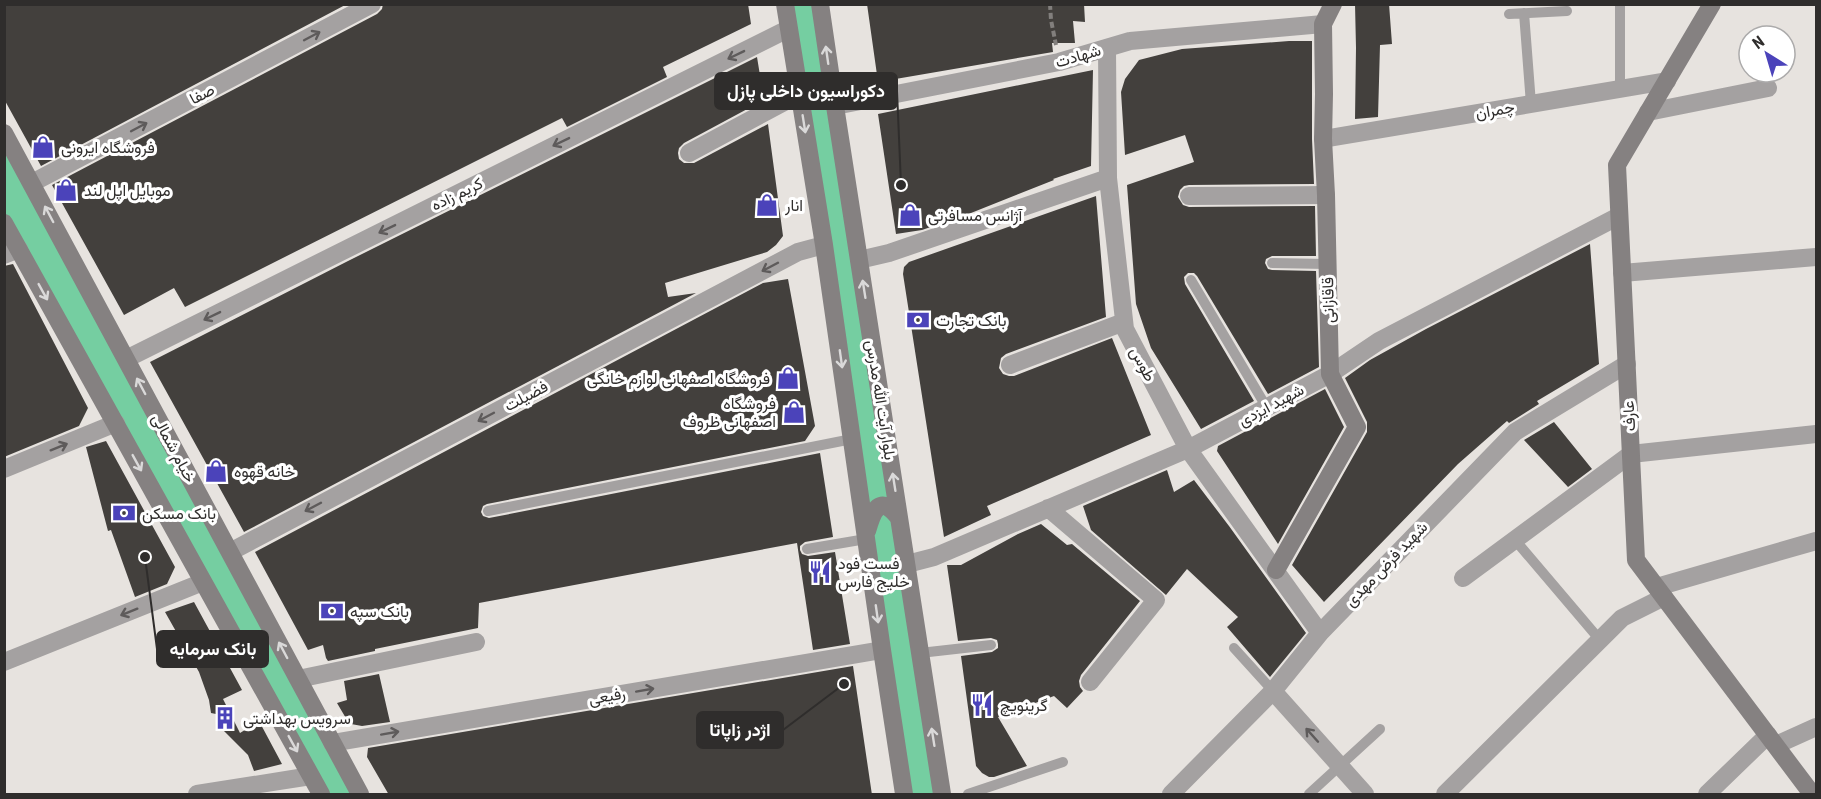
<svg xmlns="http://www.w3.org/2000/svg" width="1821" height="799" font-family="'Roboto Condensed',Vazirmatn,sans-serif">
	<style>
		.green { fill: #75cea1 }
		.building { fill: #43403d }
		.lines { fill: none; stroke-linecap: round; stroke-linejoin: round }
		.path { stroke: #827f7d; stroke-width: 4; stroke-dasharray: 6 3; stroke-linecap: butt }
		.lane { stroke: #a4a1a1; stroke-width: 10 }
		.street { stroke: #a4a1a1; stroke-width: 18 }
		.secondary { stroke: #858181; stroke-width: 18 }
		.oneway { stroke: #5e5b5b }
		.oneway2 { stroke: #dad9d9 }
		.labels { text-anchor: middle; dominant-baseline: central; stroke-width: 6; stroke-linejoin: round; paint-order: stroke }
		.street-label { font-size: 16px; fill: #2f2d2c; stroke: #fff }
		.poi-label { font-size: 16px; fill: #2f2d2c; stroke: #fff; text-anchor: start }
		.leader { fill: none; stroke: #2f2d2c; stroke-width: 2 }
		.callout-dot { fill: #2f2d2c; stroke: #fff; stroke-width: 2 }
		.callout { fill: #2f2d2c; stroke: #2f2d2c; stroke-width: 2 }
		.callout-label { font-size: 18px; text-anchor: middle; font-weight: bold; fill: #fff }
	</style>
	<rect width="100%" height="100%" fill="#e7e3df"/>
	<path class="green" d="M785 5H820L942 794H904Z
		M4 133 360 794H321L5 223Z"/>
	<path class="building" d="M4 4H347L41 166 4 99Z
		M383 4H748L751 24 663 67 667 77 567 127 562 118 185 307 174 288 124 315 52 185 377 14 382 9Z
		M867 4H1084L1085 22 1073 21 1075 43H1052L1053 52 878 82Z
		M1355 4H1389L1392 44 1380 45 1378 117 1355 119 1356 48Z
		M1289 41H1312V139L1314 184 1189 185 1184 186 1180 190 1178 197 1183 205 1189 207 1315 206 1316 256H1272L1266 259 1265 263 1268 269 1272 270 1316 271 1319 367 1268 394 1197 276 1194 273H1188L1184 277 1185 284 1254 401 1201 429 1151 348 1136 304 1127 185 1194 162 1185 135 1125 155 1121 92 1125 79 1139 60 1182 49Z
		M757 57 764 100 684 143 679 148 678 153 679 159 684 163H694L768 124 783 236 776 245 767 252 665 283 668 297 696 293 244 532 150 362 348 261Z
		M1093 70 1091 166 1053 179 1054 180 971 213 922 230 896 234 878 114Z
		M1096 196 1106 317 1006 354 1001 358 999 368 1003 374 1009 376H1014L1112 338 1151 435 987 506 991 515 944 537 903 274 904 267 909 262Z
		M1590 244 1599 364 1537 401 1539 404 1509 423 1507 421 1458 464 1324 602 1292 565 1367 432V422L1345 378 1370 360 1426 329Z
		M13 264 88 408 79 426 4 457V266Z
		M788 279 815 426 805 441 487 504 483 506 481 512 483 516 489 518 820 453 833 537 805 542 800 546V550L802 554 808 556 835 552 850 644 813 650 797 543 479 603 478 628 375 649V651L328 661 326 658 323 645 308 650 255 552 763 283Z
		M1325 389 1344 427 1278 544 1217 451 1218 446Z
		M1554 422 1592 469 1568 487 1524 440Z
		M106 441 175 567 167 584 135 597 111 530 108 531 86 447Z
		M1167 470 1174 492 1194 480 1229 526 1306 633 1270 677 1227 627 1238 617 1187 569 1166 595 1091 530 1083 506Z
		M1041 524 1067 545 1072 544 1140 601 1081 675 1079 681 1080 687 1083 691 1067 708 1054 696 998 717 1027 766 994 777H989L982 773 976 766 961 656 992 652 998 648V644L997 640 991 638 958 641 947 565H961L1018 534Z
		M194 602 242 690 223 699 240 733 259 721 282 764 254 771 248 755 216 723V714L211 713 209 700 199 672 165 612Z
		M853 666 872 795H389L367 757 368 748Z
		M379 674 390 722 362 726 351 724 347 720 337 703 347 700 344 681Z"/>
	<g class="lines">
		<path class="path" d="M1050 4 1051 20 1056 45"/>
		<path class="lane" d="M1524 13 1531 104
			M1509 14 1567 11
			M1620 89V4
			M1272 263 1327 264
			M1191 280 1267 408
			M488 511 852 439
			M1515 540 1600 640
			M807 549 866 539
			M1234 648 1273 691
			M920 653 991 645
			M968 794 1063 762
			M1309 794 1380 729"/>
		<path class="street" d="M1107 48 1108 178 1125 329 1188 449 1320 633
			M835 106 1059 62 1130 41 1323 24
			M1648 112 1768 88
			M1323 139 1667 81
			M689 153 799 94
			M32 183 372 4
			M1189 196 1326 195
			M4 255 19 249
			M859 260 889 253 1108 178
			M1622 273 1816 257
			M126 359 788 29
			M1010 365 1124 322
			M4 469 116 423
			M1048 508 1156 600 1090 682
			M230 552 798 252 824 245
			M907 564 934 557 1188 449 1330 374 1379 341 1619 216
			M1463 578 1631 454 1816 434
			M1657 587 1816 541
			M4 662 203 582
			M298 679 476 642
			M1273 691 1365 794
			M332 743 882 650
			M1776 745 1816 727
			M197 794 311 776
			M1171 794 1273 691 1320 633 1515 432 1627 364
			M1445 794 1622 618 1664 597
			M1707 794 1768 735"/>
		<path class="secondary" d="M785 4 824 245 882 650 904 794
			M820 4 835 106 942 794
			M1712 4 1617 165 1636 560 1812 794
			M4 133 360 794
			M4 223 321 794
			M867 531C873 510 880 493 899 518
			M1276 570 1357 427 1330 374 1326 195 1323 139 1324 94 1323 24 1333 4"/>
	</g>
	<defs><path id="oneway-shaft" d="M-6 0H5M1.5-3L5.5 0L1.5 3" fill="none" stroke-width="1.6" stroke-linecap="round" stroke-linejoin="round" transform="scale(1.5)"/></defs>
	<g class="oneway">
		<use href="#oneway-shaft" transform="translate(312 36) rotate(-28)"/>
		<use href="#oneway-shaft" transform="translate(736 55) rotate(154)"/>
		<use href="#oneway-shaft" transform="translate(139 127) rotate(-28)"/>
		<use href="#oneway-shaft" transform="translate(561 142) rotate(154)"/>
		<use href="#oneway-shaft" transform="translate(387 229) rotate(154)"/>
		<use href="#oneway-shaft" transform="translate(770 267) rotate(152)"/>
		<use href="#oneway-shaft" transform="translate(212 316) rotate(154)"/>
		<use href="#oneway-shaft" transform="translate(486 417) rotate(152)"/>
		<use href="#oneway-shaft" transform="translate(59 447) rotate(-22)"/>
		<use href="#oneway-shaft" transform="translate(313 507) rotate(152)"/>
		<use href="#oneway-shaft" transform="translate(129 612) rotate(158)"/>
		<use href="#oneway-shaft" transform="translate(645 690) rotate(-10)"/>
		<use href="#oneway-shaft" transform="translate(390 733) rotate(-10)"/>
		<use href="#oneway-shaft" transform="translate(1312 735) rotate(-132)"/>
	</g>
	<g class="oneway2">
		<use href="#oneway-shaft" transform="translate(827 55) rotate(-98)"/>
		<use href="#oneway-shaft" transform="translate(804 124) rotate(81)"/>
		<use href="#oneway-shaft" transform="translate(49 214) rotate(-118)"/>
		<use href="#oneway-shaft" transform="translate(864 289) rotate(-99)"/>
		<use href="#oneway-shaft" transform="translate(43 292) rotate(61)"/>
		<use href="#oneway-shaft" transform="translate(841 359) rotate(82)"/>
		<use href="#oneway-shaft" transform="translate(141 386) rotate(-118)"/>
		<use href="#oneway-shaft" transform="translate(137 463) rotate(61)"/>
		<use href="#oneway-shaft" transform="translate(894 482) rotate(-99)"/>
		<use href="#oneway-shaft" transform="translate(877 614) rotate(82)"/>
		<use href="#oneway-shaft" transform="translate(283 650) rotate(-118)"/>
		<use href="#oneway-shaft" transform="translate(933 737) rotate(-99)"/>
		<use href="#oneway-shaft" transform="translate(293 744) rotate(61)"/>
	</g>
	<defs>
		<g id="shop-bare" transform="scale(1.8)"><path d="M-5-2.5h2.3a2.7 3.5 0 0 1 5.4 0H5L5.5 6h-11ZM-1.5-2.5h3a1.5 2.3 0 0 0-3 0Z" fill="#4b43ba" stroke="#fff" stroke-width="2.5" paint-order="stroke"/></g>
		<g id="bank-bare" transform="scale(1.8)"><path d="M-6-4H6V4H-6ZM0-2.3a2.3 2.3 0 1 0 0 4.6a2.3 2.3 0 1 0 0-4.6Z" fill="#4b43ba" stroke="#fff" stroke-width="2.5" paint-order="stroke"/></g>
		<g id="restaurant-bare" transform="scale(1.8)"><path d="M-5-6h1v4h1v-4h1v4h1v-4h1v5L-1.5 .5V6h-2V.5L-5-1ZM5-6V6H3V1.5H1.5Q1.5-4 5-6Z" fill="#4b43ba" stroke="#fff" stroke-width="2.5" paint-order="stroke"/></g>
		<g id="building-bare" transform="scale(1.8)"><path d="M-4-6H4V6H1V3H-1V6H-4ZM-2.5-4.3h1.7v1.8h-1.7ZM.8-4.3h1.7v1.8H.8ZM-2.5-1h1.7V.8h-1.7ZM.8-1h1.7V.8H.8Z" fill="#4b43ba" stroke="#fff" stroke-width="2.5" paint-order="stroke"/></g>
	</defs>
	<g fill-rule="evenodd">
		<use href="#shop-bare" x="43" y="147"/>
		<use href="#shop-bare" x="66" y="190"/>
		<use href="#shop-bare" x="767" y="205"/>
		<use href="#shop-bare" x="910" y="215"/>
		<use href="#bank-bare" x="918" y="320"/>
		<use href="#shop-bare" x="788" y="378"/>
		<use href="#shop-bare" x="794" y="412"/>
		<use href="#shop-bare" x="216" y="471"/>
		<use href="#bank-bare" x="124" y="513"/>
		<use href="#restaurant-bare" x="820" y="572"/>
		<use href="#bank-bare" x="332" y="611"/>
		<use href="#restaurant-bare" x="982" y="705"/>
		<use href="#building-bare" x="225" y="718"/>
	</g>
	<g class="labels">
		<g class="street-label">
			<text transform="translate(1078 56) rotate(-16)">شهادت</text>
			<text transform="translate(202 94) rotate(-28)">صفا</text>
			<text transform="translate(1495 110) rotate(-10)">چمران</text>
			<text transform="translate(457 194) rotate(-26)">کریم زاده</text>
			<text transform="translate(1328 300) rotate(-91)">قاقازانی</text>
			<text transform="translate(1143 364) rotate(62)">طوس</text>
			<text transform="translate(526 396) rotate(-28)">فضیلت</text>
			<text transform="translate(881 400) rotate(81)">بلوار آیت الله مدرس</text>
			<text transform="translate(1271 405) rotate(-28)">شهید ایزدی</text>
			<text transform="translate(1629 416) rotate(-93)">عارف</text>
			<text transform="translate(174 448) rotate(62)">خیام شمالی</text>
			<text transform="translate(1386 564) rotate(-46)">شهید فرض مهدی</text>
			<text transform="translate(607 696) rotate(-10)">رفیعی</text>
		</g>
		<g class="poi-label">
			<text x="61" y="147">فروشگاه ایرونی</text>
			<text x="84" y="190">موبایل اپل لند</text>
			<text x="785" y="205">انار</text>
			<text x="928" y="215">آژانس مسافرتی</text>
			<text x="936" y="320">بانک تجارت</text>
			<text x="770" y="378" text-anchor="end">فروشگاه اصفهانی لوازم خانگی</text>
			<text x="776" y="403" text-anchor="end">فروشگاه<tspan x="776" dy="18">اصفهانی ظروف</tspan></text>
			<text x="234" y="471">خانه قهوه</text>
			<text x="142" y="513">بانک مسکن</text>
			<text x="838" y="563">فست فود<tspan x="838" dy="18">خلیج فارس</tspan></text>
			<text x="350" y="611">بانک سپه</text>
			<text x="1000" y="705">گرینویچ</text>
			<text x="243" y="718">سرویس بهداشتی</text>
		</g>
	</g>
	<path class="leader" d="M901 185L897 91M145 557L157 649M844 684L783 730"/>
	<g class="callout-dot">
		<circle cx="901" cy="185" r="6"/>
		<circle cx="145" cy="557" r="6"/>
		<circle cx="844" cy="684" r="6"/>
	</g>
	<g class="callout">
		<rect x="715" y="73" width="182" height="36" rx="6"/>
		<rect x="157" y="631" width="111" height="36" rx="6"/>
		<rect x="697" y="712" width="86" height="36" rx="6"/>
	</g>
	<g class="callout-label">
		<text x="806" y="97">دکوراسیون داخلی پازل</text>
		<text x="213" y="655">بانک سرمایه</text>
		<text x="740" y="736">اژدر زاپاتا</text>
	</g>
	<rect width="1821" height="799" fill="none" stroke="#2f2d2c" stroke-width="12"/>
	<g transform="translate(1767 54) rotate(323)"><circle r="28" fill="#ffffff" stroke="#acabab" stroke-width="1.5"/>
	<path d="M0-4.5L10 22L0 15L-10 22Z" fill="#4b43ba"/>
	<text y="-9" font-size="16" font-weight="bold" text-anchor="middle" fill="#2f2d2c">N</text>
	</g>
</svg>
